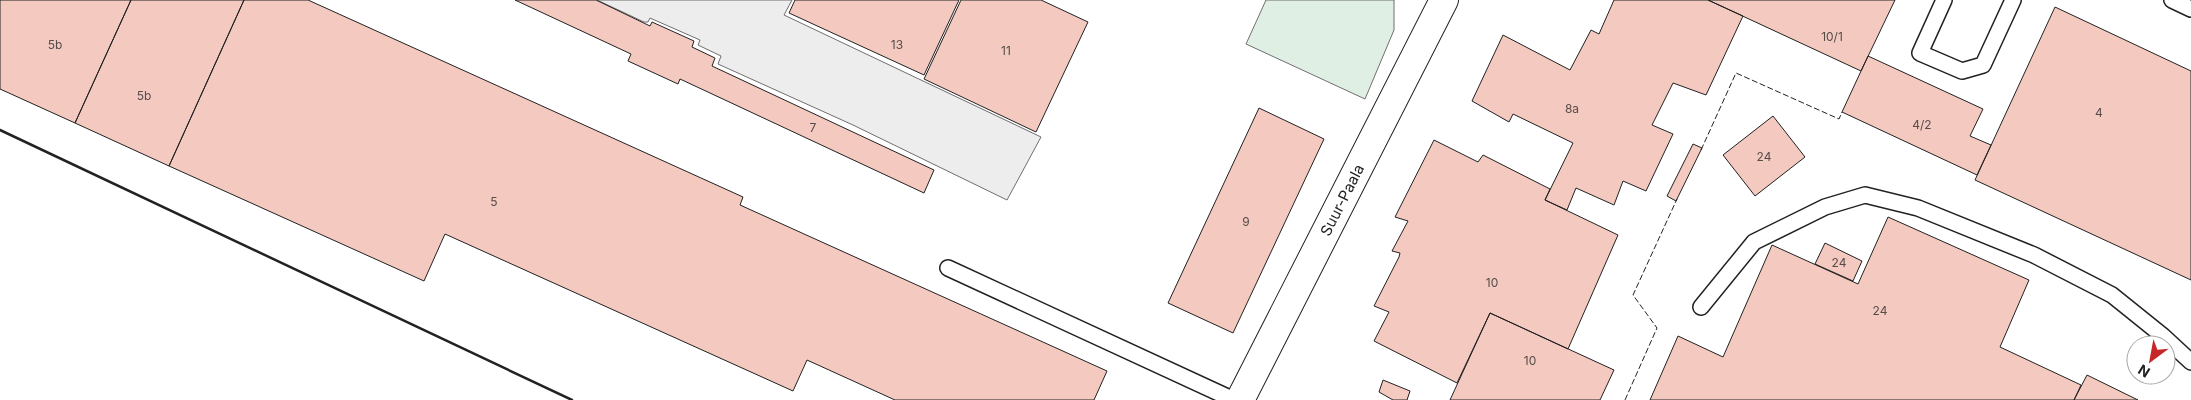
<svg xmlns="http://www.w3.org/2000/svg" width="2191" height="400" font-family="Inter,sans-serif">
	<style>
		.green { fill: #e0efe3; stroke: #6f6f6f }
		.parking { fill: #ededed; stroke: #6f6f6f }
		.building { fill: #f3c9c0; stroke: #222 }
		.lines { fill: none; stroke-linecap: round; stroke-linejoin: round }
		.lane-casing { stroke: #222; stroke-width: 18 }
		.street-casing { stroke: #222; stroke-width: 30 }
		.lane { stroke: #fff; stroke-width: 15 }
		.street { stroke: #fff; stroke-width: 28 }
		.fence { stroke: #222; stroke-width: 1; stroke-dasharray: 6 2.5; stroke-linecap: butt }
		.wall { stroke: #222; stroke-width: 2.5 }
		.labels { text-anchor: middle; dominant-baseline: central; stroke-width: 4; stroke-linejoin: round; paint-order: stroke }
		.number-label { font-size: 12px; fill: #564c4a }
		.street-label { font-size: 15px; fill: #222; stroke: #fff }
	</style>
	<rect width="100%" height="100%" fill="#fff"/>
	<path class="green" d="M1266 0H1394V30L1365 99 1246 44Z"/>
	<path class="parking" d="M597 0H792L784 15 1041 137 1007 200 853 125 718 64 721 56 698 45 700 40 650 18 648 22H644Z"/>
	<path class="building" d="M0 0H131L75 123 0 89Z
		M131 0H244L169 166 75 123Z
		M244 0H308L743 197 740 205 1107 371 1094 400H895L807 360 793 391 445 234 424 281 169 166Z
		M515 0H596L650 26 652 22 694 41 692 47 715 58 712 66 934 170 924 193 680 79 678 84 628 61 631 54Z
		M795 0H959L924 75 789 13Z
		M961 0H1041L1088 22 1036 132 924 79Z
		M1614 0H1708L1743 16 1706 95 1673 83 1652 125 1673 134 1646 191 1623 181 1614 205 1576 188 1567 210 1545 200 1573 143 1513 114 1509 122 1472 101 1503 35 1570 70 1591 30 1599 34Z
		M1708 0H1895L1861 71Z
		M2055 7 2191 71V280L1975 180Z
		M1868 56 1983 109 1970 136 1991 145 1977 175 1842 112Z
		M1259 108 1324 139 1233 333 1168 303Z
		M1773 116 1805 157 1755 196 1723 155Z
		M1434 140 1478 162 1483 155 1550 189 1545 200 1618 235 1568 349 1490 313 1457 383 1374 341 1389 312 1374 306 1399 257 1400 253 1392 251 1408 221 1395 217Z
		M1693 144 1702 148 1676 201 1667 196Z
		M1888 217 2029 280 2000 347 2081 385 2074 400H1650L1678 336 1723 357 1772 245 1858 284Z
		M1825 243 1862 261 1853 281 1815 264Z
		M1490 313 1614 370 1600 400H1450Z
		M2087 375 2138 400H2074Z
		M1383 380 1410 391 1407 400H1393L1379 392Z"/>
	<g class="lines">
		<g class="lane-casing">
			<path id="lane" d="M1944 0 1920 53 1962 71 1983 65 2013 0
				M2172 0 2191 9
				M948 268 1234 400
				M1701 307 1754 242 1825 207 1865 195 1918 208 2034 255 2112 295 2163 336 2191 362"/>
		</g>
		<g class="street-casing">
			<path id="street" d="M1240 400 1444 0"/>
		</g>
		<use href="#lane" class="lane"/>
		<use href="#street" class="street"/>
		<path class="fence" d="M1701 150 1736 73 1839 119 1842 112
			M1625 400 1657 328 1633 295 1677 199"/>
		<path class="wall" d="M0 130 572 400"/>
	</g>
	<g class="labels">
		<g class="number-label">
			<text x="1832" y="36">10/1</text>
			<text x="55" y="44">5b</text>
			<text x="897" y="44">13</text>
			<text x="1006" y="50">11</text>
			<text x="144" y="95">5b</text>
			<text x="1572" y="108">8a</text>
			<text x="2099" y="112">4</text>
			<text x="1922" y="124">4/2</text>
			<text x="813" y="127">7</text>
			<text x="1764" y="156">24</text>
			<text x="494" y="201">5</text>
			<text x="1246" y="221">9</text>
			<text x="1839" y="262">24</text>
			<text x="1492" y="282">10</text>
			<text x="1880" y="310">24</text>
			<text x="1530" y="360">10</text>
		</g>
		<g class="street-label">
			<text transform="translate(1342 200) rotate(-63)">Suur-Paala</text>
		</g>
	</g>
	<g transform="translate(2151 360) rotate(212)"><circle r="24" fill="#ffffff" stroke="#a7a7a7"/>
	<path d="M0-4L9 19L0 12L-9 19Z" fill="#c62828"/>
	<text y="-8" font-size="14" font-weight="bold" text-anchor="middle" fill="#222222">N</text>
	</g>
</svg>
